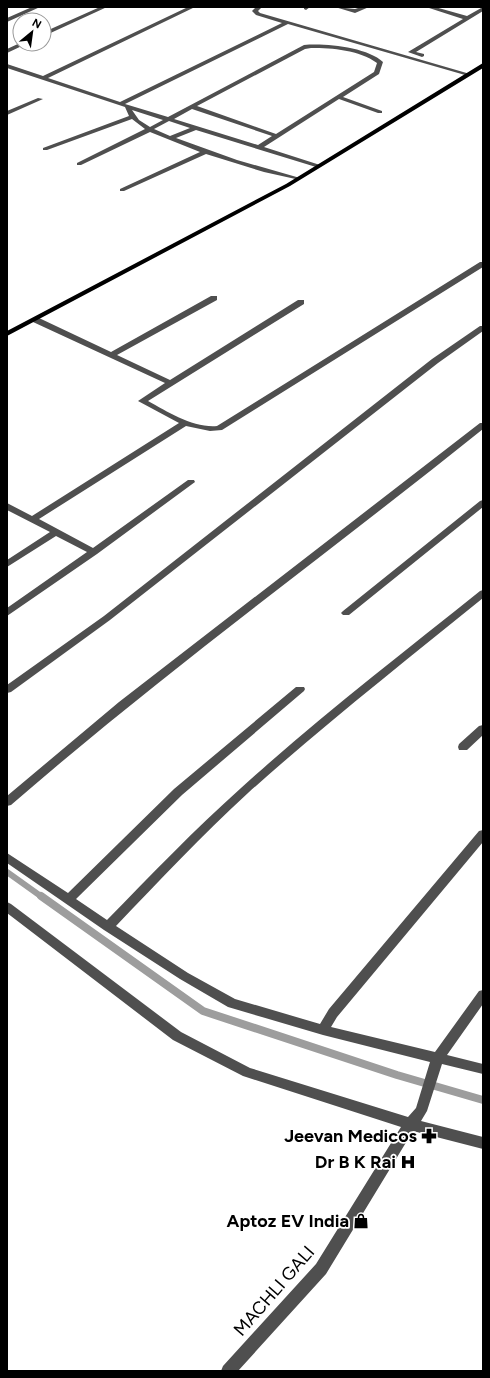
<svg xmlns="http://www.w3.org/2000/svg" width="490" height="1378" font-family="Figtree,sans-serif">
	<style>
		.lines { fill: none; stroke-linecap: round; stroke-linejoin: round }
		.stream-far1 { stroke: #9d9d9d; stroke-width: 6 }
		.stream { stroke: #9d9d9d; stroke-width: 8 }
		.minor { fill: #4f4f4f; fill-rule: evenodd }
		.major { fill: #000; fill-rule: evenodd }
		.labels { text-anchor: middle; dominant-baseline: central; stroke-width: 3.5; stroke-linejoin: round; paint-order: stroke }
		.near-poi-label { font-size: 18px; font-weight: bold; fill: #000; stroke: #fff; text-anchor: end }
		.near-street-label { font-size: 18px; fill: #000; stroke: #fff }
	</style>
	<rect width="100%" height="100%" fill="#fff"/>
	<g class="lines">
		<path class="stream-far1" d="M7 872 42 897"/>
		<path class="stream" d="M41 896 203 1011 397 1075 483 1100"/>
		<path class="minor" d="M32 7H40L7 22V18Z
			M100 7H107L44 36V32Z
			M188 7H195L48 78 120 102 282 23 256 15 252 11 256 7H262L258 11 260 13 470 74 465 75 288 24 125 104 168 117 304 45C325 43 367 47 383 62L379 74 343 97 382 111V113H378L339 99 264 147 320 165V167H316L196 130 176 138 237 160 300 178V180L264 172 206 154 124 191H120V189L200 152 150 132 81 165H77V163L145 129 132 119 47 150H43V148L129 116 125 107 7 68V64L43 76ZM311 48C333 48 359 50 377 63L374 72 276 134 197 106 305 49ZM192 109 272 136 258 145 174 119ZM132 110 163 120 150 127 139 120ZM169 121 190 128 170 136 154 129Z
			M304 7H310L306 10 304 9Z
			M335 7 355 9 361 7H369L355 13Z
			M426 7H435L467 16 483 7V11L416 52 424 54V56L422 57 408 52 463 19Z
			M20 43 26 44 7 53V49Z
			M38 98 43 99 7 115V111Z
			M480 262H483V267L222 430 210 431 186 426 39 519 93 548 188 480H194L195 482 97 554 7 616V608L87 552 56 536 7 567V560L50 532 7 510V503L32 516 179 423 138 401 165 383 33 322V318H39L111 352 211 296H217V300L117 355 170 380 298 300H304V304L148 401C168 412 193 428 217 426Z
			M480 326H483V331L438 363 110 620 11 692 7 693V685L104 616 432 359Z
			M480 423H483V429C326 555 163 673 11 805L7 806V796L119 702Z
			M483 500V507L349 615H343L341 613 343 611 480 501Z
			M483 590V598C404 662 324 725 248 793 202 835 159 881 116 926L188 973 235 999 320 1024 329 1009 479 831 483 830V842L337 1017 331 1027 435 1052 479 991 483 990V1004L447 1055 483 1064V1074L442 1064 427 1111 421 1121 483 1137V1149L413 1131 326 1274 238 1371H221L223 1366 316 1264 401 1127 243 1076 173 1040 7 913V902L11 904 181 1032 250 1068 408 1117 416 1108 430 1062 323 1035 228 1007 180 979 104 930 7 863V853L68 893 174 789 296 687H304L305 689 304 691 182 795 76 899 107 920C151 875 194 830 241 788 317 719 399 656 480 591Z
			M483 725V735L467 750H459L458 747 459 744 479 726Z"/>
		<path class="major" d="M483 63V68L290 186 7 336V331L286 184Z"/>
	</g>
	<defs>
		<g id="pharmacy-bare" transform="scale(1.2)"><path d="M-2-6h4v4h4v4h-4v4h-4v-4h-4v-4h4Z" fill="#000" stroke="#fff" stroke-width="2.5" paint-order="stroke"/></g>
		<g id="hospital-bare" transform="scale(1.2)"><path d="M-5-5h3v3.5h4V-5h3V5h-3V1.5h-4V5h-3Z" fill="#000" stroke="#fff" stroke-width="2.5" paint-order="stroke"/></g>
		<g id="shop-bare" transform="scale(1.2)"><path d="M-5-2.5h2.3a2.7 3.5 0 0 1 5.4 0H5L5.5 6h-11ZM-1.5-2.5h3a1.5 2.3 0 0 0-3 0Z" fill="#000" stroke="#fff" stroke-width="2.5" paint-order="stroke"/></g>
	</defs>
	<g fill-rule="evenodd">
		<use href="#pharmacy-bare" x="429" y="1136"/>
		<use href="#hospital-bare" x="408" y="1162"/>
		<use href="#shop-bare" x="361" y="1221"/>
	</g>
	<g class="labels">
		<g class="near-poi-label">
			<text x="417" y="1136">Jeevan Medicos</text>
			<text x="396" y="1162">Dr B K Rai</text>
			<text x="349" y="1221">Aptoz EV India</text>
		</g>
		<g class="near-street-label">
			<text transform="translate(274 1291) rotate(-49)">MACHLI GALI</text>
		</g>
	</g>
	<rect width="490" height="1378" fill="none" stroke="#000000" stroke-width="16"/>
	<g transform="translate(32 32) rotate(29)"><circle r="19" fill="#ffffff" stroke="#999999"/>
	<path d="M0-3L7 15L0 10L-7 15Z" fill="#000000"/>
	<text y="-6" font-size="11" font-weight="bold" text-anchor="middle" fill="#000000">N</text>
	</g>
</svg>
